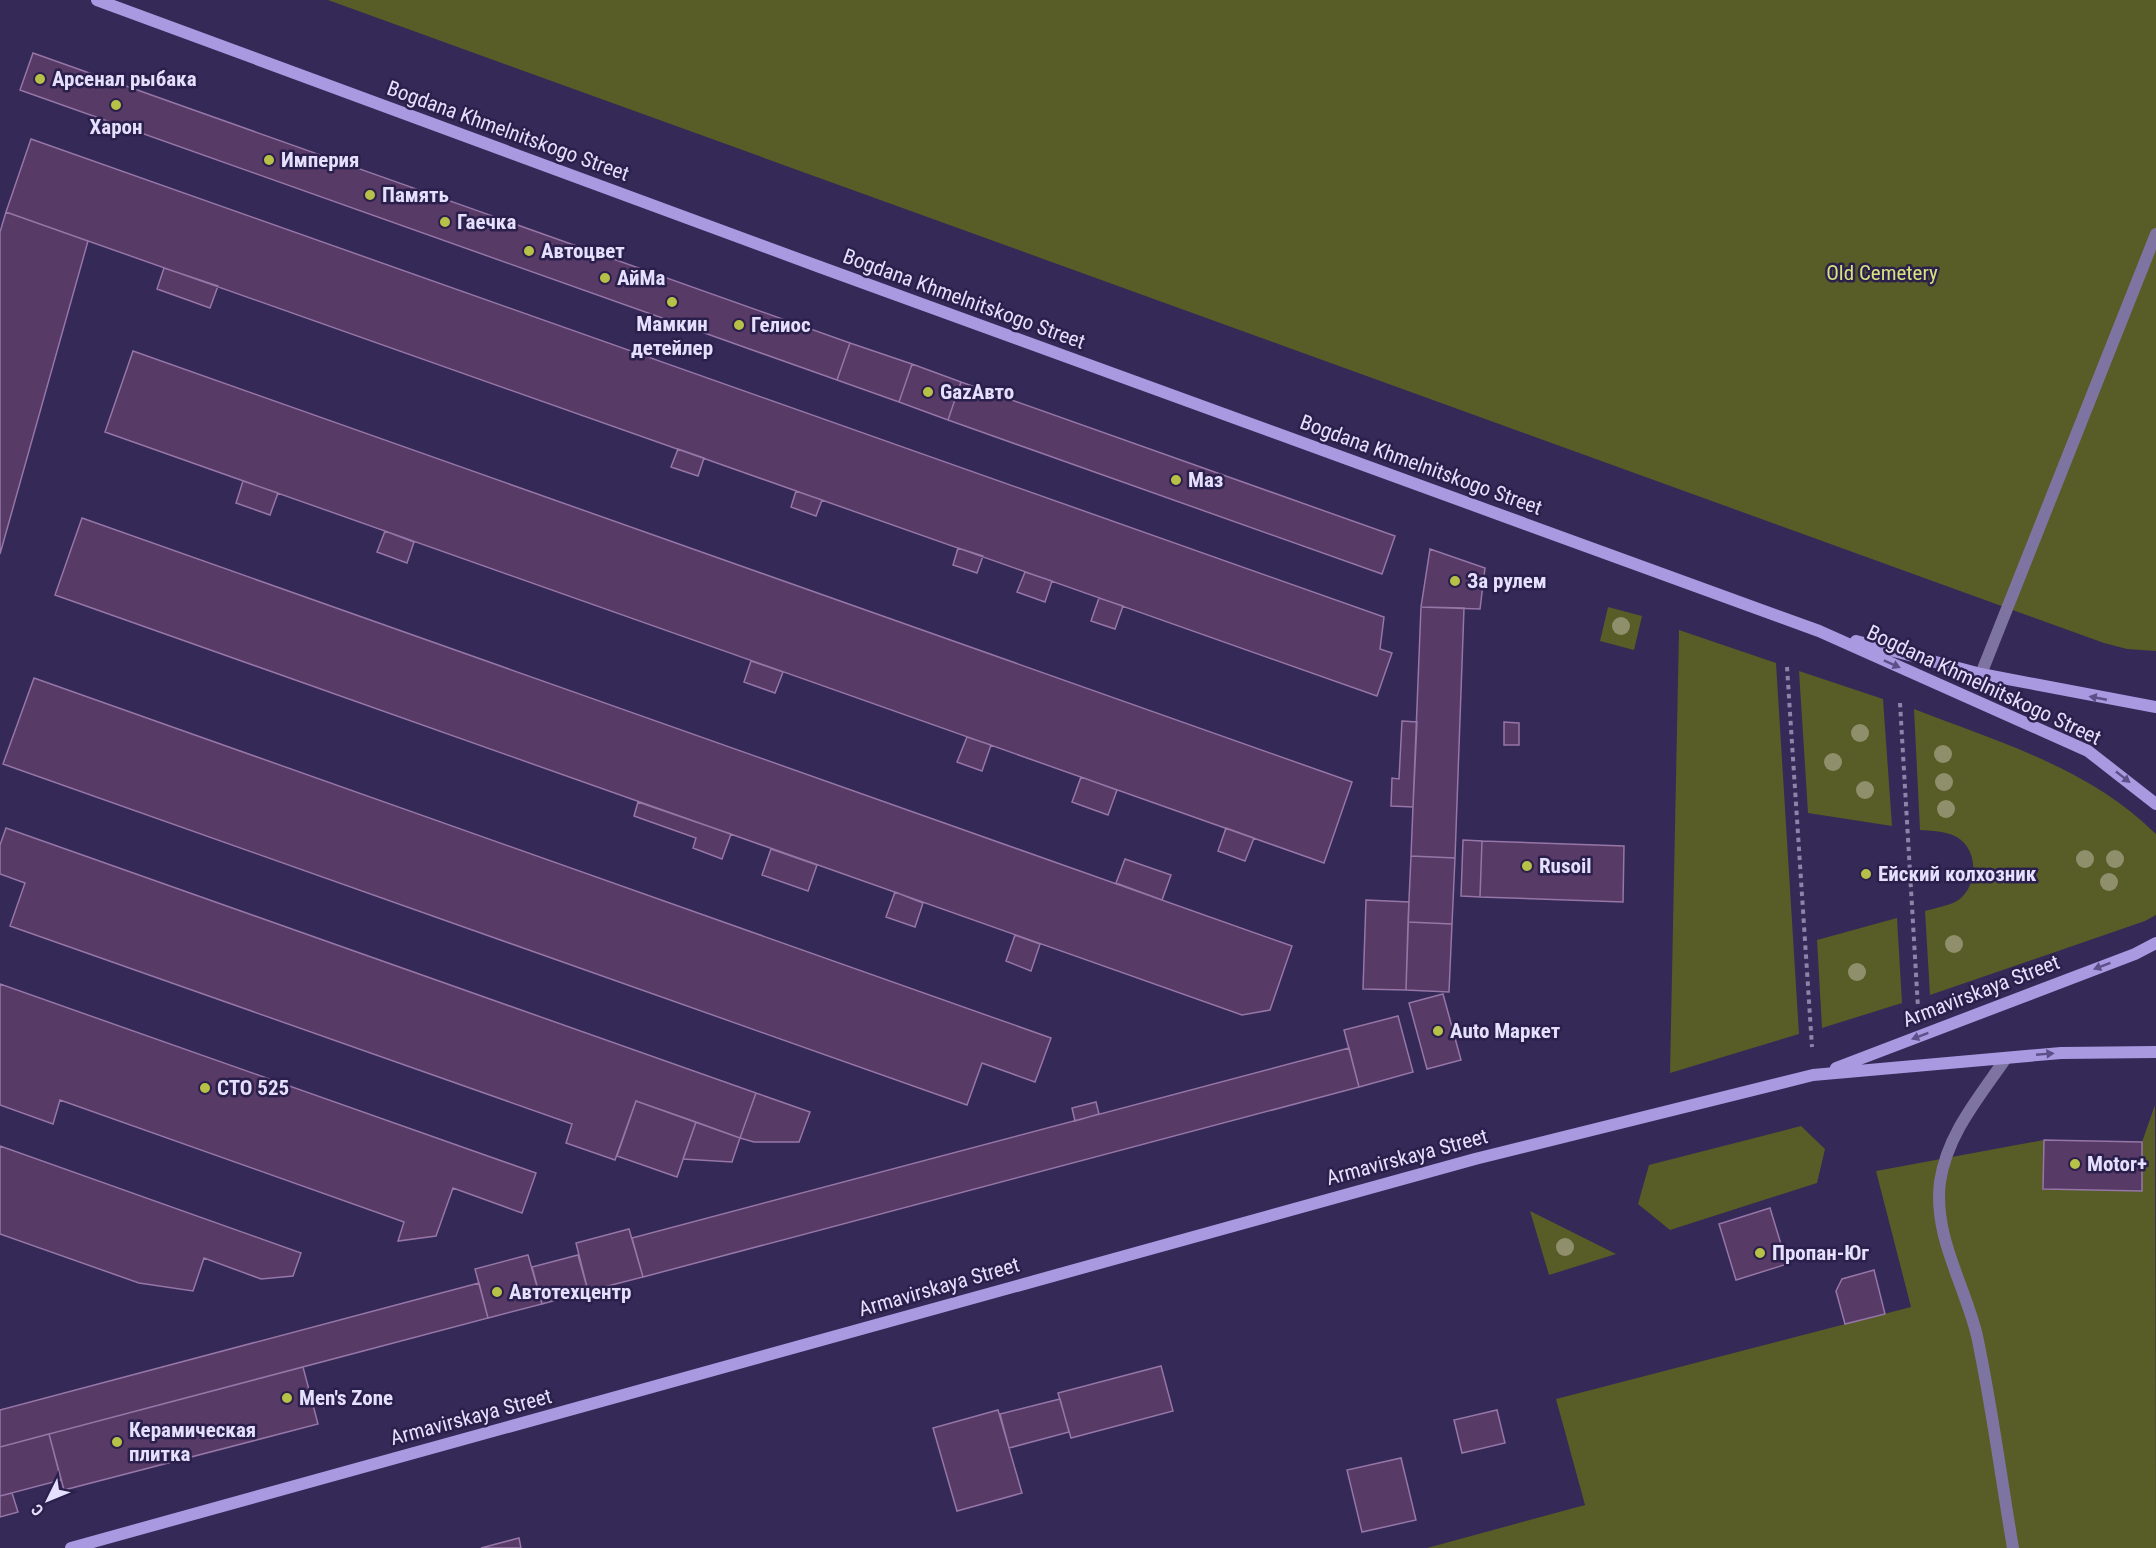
<svg xmlns="http://www.w3.org/2000/svg" width="2156" height="1548" font-family="'Roboto Condensed',sans-serif">
	<style>
		.green { fill: #585c26 }
		.building { fill: #573a66; stroke: #9576a7; stroke-width: 1.5 }
		.lines { fill: none; stroke-linecap: round; stroke-linejoin: round }
		.path { stroke: #8c84a9; stroke-width: 4; stroke-dasharray: 4.5 4.5; stroke-linecap: butt }
		.lane { stroke: #7e74a2; stroke-width: 12 }
		.secondary { stroke: #a899e1; stroke-width: 12 }
		.tree { fill: #8f8f6c }
		.oneway { fill: #5d5088 }
		.poi-dot { fill: #b8c147; stroke: #2b1f4c; stroke-width: 2 }
		.labels { text-anchor: middle; dominant-baseline: central; stroke-width: 5; stroke-linejoin: round; paint-order: stroke }
		.poi-label { font-size: 21px; font-weight: bold; fill: #e5e0fd; stroke: #2b1f4c; text-anchor: start }
		.street-label { font-size: 21px; fill: #e5e0fd; stroke: #2b1f4c }
		.park-label { font-size: 21px; fill: #d9e27e; stroke: #2b1f4c }
	</style>
	<rect width="100%" height="100%" fill="#352957"/>
	<path class="green" d="M328 0H2156V651L2127 649 2104 643Z
		M1608 607 1642 616 1634 650 1600 641Z
		M1679 630 1776 663 1799 1034 1670 1073Z
		M1799 671 1883 699 1892 826 1808 813Z
		M1914 709C1999 742 2089 768 2156 834V915L2145 921 1930 995 1925 911C1935 908 1948 906 1957 901 1977 888 1979 855 1961 840 1950 831 1934 831 1920 830Z
		M1897 918 1902 1003 1822 1028 1817 940Z
		M2155 1105 2156 1548H1427L1585 1505 1556 1399 1911 1307 1876 1171 2044 1140V1189L2141 1191 2142 1142Z
		M1801 1126 1825 1149 1817 1183 1670 1230 1638 1204 1649 1165Z
		M1530 1211 1616 1254 1549 1275Z"/>
	<path class="building" d="M33 53 850 343 837 380 20 90Z
		M31 139 1384 617 1380 649 1392 653 1377 696 6 212Z
		M6 212 88 241 0 554V232Z
		M164 268 218 286 210 308 157 289Z
		M850 343 912 364 899 402 837 380Z
		M133 351 1352 782 1324 863 105 432Z
		M912 364 961 382 948 420 899 402Z
		M961 382 1395 536 1382 574 948 420Z
		M678 449 704 458 698 476 671 467Z
		M243 481 278 493 270 515 236 503Z
		M796 491 822 500 816 516 791 507Z
		M82 518 1292 946 1270 1010 1242 1015 55 595Z
		M385 531 414 542 407 563 377 552Z
		M958 548 983 556 977 573 953 565Z
		M1430 549 1485 568 1480 609 1421 607Z
		M1025 572 1052 581 1045 602 1017 592Z
		M1099 598 1123 606 1115 629 1091 621Z
		M1421 607 1464 608 1455 858 1411 856Z
		M751 661 783 672 775 693 744 682Z
		M34 678 1051 1038 1035 1082 982 1063 967 1105 3 764Z
		M1402 721 1417 722 1413 807 1391 806 1392 778 1399 779Z
		M1504 722 1519 723V745H1504Z
		M967 737 991 745 982 771 957 762Z
		M1081 777 1117 790 1108 815 1072 802Z
		M638 802 731 834 722 859 693 848 696 838 634 816Z
		M6 828 756 1093 740 1138 636 1101 615 1160 566 1143 572 1124 10 926 25 883 0 874V845Z
		M1226 828 1254 838 1245 861 1218 851Z
		M1463 840 1482 841 1480 897 1461 896Z
		M1482 841 1624 846 1623 902 1480 897Z
		M771 849 817 865 808 891 762 875Z
		M1411 856 1455 858 1452 924 1408 922Z
		M1125 859 1171 875 1162 900 1116 883Z
		M895 892 923 903 915 927 886 917Z
		M1366 900 1409 902 1406 990 1363 989Z
		M1408 922 1452 924 1449 992 1406 990Z
		M1015 935 1040 944 1031 971 1006 961Z
		M0 984 536 1173 522 1213 453 1188 436 1236 398 1241 404 1222 60 1100 53 1124 0 1105Z
		M1443 994 1461 1060 1427 1069 1409 1003Z
		M1398 1016 1413 1072 1359 1087 1344 1030Z
		M1349 1048 1359 1087 643 1277 632 1238Z
		M756 1093 810 1112 799 1142H754L740 1138Z
		M636 1101 696 1122 677 1177 617 1156Z
		M1096 1102 1099 1114 1075 1121 1072 1108Z
		M696 1122 740 1138 732 1162 683 1159Z
		M2044 1140 2142 1142V1191L2043 1189Z
		M0 1146 301 1253 293 1276 261 1279 204 1258 193 1291 139 1283 0 1234Z
		M1770 1208 1787 1264 1736 1280 1719 1224Z
		M629 1229 643 1277 588 1291 576 1243Z
		M528 1255 542 1304 488 1318 475 1269Z
		M578 1255 588 1291 542 1304 532 1267Z
		M1874 1270 1885 1314 1845 1324 1836 1291 1842 1279Z
		M479 1283 488 1318 0 1447V1410Z
		M1161 1366 1173 1411 1071 1438 1058 1393Z
		M303 1367 318 1424 64 1490 49 1434Z
		M1060 1399 1069 1432 1009 1448 1000 1414Z
		M998 1410 1022 1493 957 1511 933 1428Z
		M1497 1410 1505 1443 1462 1453 1454 1420Z
		M49 1434 61 1480 0 1496V1447Z
		M1401 1458 1416 1520 1362 1532 1347 1470Z
		M12 1493 18 1512 0 1517V1496Z
		M519 1538 521 1548H481Z"/>
	<g class="lines">
		<path class="path" d="M1787 667 1812 1047
			M1900 703 1918 1008"/>
		<path class="lane" d="M1981 674 2156 234
			M2006 1058C1980 1096 1947 1134 1940 1182 1933 1236 1965 1285 1977 1336 1992 1406 2001 1478 2013 1548"/>
		<path class="secondary" d="M97 0 820 267 1819 631 2088 751 2156 804
			M1856 641 1981 674 2156 707
			M1836 1068 2135 954 2156 943
			M71 1548 1475 1159 1813 1075 2061 1053 2156 1052"/>
	</g>
	<g class="tree">
		<circle cx="1621" cy="626" r="9"/>
		<circle cx="1860" cy="733" r="9"/>
		<circle cx="1943" cy="754" r="9"/>
		<circle cx="1833" cy="762" r="9"/>
		<circle cx="1944" cy="782" r="9"/>
		<circle cx="1865" cy="790" r="9"/>
		<circle cx="1946" cy="809" r="9"/>
		<circle cx="2085" cy="859" r="9"/>
		<circle cx="2115" cy="859" r="9"/>
		<circle cx="2109" cy="882" r="9"/>
		<circle cx="1954" cy="944" r="9"/>
		<circle cx="1857" cy="972" r="9"/>
		<circle cx="1565" cy="1247" r="9"/>
	</g>
	<defs><path id="oneway-solid" d="M-6-.8H1V-3.2L6.5 0L1 3.2V.8H-6Z" transform="scale(1.5)"/></defs>
	<g class="oneway">
		<use href="#oneway-solid" transform="translate(1892 664) rotate(24)"/>
		<use href="#oneway-solid" transform="translate(2098 698) rotate(-169)"/>
		<use href="#oneway-solid" transform="translate(2123 777) rotate(38)"/>
		<use href="#oneway-solid" transform="translate(2102 966) rotate(159)"/>
		<use href="#oneway-solid" transform="translate(1920 1036) rotate(159)"/>
		<use href="#oneway-solid" transform="translate(2045 1054) rotate(-5)"/>
	</g>
	<g class="poi-dot">
		<circle cx="40" cy="79" r="6"/>
		<circle cx="116" cy="105" r="6"/>
		<circle cx="269" cy="160" r="6"/>
		<circle cx="370" cy="195" r="6"/>
		<circle cx="445" cy="222" r="6"/>
		<circle cx="529" cy="251" r="6"/>
		<circle cx="605" cy="278" r="6"/>
		<circle cx="672" cy="302" r="6"/>
		<circle cx="739" cy="325" r="6"/>
		<circle cx="928" cy="392" r="6"/>
		<circle cx="1176" cy="480" r="6"/>
		<circle cx="1455" cy="581" r="6"/>
		<circle cx="1527" cy="866" r="6"/>
		<circle cx="1866" cy="874" r="6"/>
		<circle cx="1438" cy="1031" r="6"/>
		<circle cx="205" cy="1088" r="6"/>
		<circle cx="2075" cy="1164" r="6"/>
		<circle cx="1760" cy="1253" r="6"/>
		<circle cx="497" cy="1292" r="6"/>
		<circle cx="287" cy="1398" r="6"/>
		<circle cx="117" cy="1442" r="6"/>
	</g>
	<g class="labels">
		<g class="poi-label">
			<text x="52" y="79">Арсенал рыбака</text>
			<text x="116" y="127" text-anchor="middle">Харон</text>
			<text x="281" y="160">Империя</text>
			<text x="382" y="195">Память</text>
			<text x="457" y="222">Гаечка</text>
			<text x="541" y="251">Автоцвет</text>
			<text x="617" y="278">АйМа</text>
			<text x="672" y="324" text-anchor="middle">Мамкин<tspan x="672" dy="24">детейлер</tspan></text>
			<text x="751" y="325">Гелиос</text>
			<text x="940" y="392">GazАвто</text>
			<text x="1188" y="480">Маз</text>
			<text x="1467" y="581">За рулем</text>
			<text x="1539" y="866">Rusoil</text>
			<text x="1878" y="874">Ейский колхозник</text>
			<text x="1450" y="1031">Auto Маркет</text>
			<text x="217" y="1088">СТО 525</text>
			<text x="2087" y="1164">Motor+</text>
			<text x="1772" y="1253">Пропан-Юг</text>
			<text x="509" y="1292">Автотехцентр</text>
			<text x="299" y="1398">Men's Zone</text>
			<text x="129" y="1430">Керамическая<tspan x="129" dy="24">плитка</tspan></text>
		</g>
		<g class="street-label">
			<text transform="translate(508 131) rotate(20)">Bogdana Khmelnitskogo Street</text>
			<text transform="translate(964 299) rotate(20)">Bogdana Khmelnitskogo Street</text>
			<text transform="translate(1421 465) rotate(20)">Bogdana Khmelnitskogo Street</text>
			<text transform="translate(1984 685) rotate(25)">Bogdana Khmelnitskogo Street</text>
			<text transform="translate(1981 991) rotate(-21)">Armavirskaya Street</text>
			<text transform="translate(1407 1157) rotate(-15)">Armavirskaya Street</text>
			<text transform="translate(939 1287) rotate(-16)">Armavirskaya Street</text>
			<text transform="translate(471 1417) rotate(-15)">Armavirskaya Street</text>
		</g>
		<g class="park-label">
			<text x="1882" y="273">Old Cemetery</text>
		</g>
	</g>
	<g transform="translate(48 1500) rotate(227)" stroke="#2b1f4c" stroke-width="4.5" paint-order="stroke">
	<path d="M0-4.5L10 22L0 15L-10 22Z" fill="#e5e0fd"/>
	<text y="-9" font-size="16" font-weight="bold" text-anchor="middle" fill="#e5e0fd">С</text>
	</g>
</svg>
